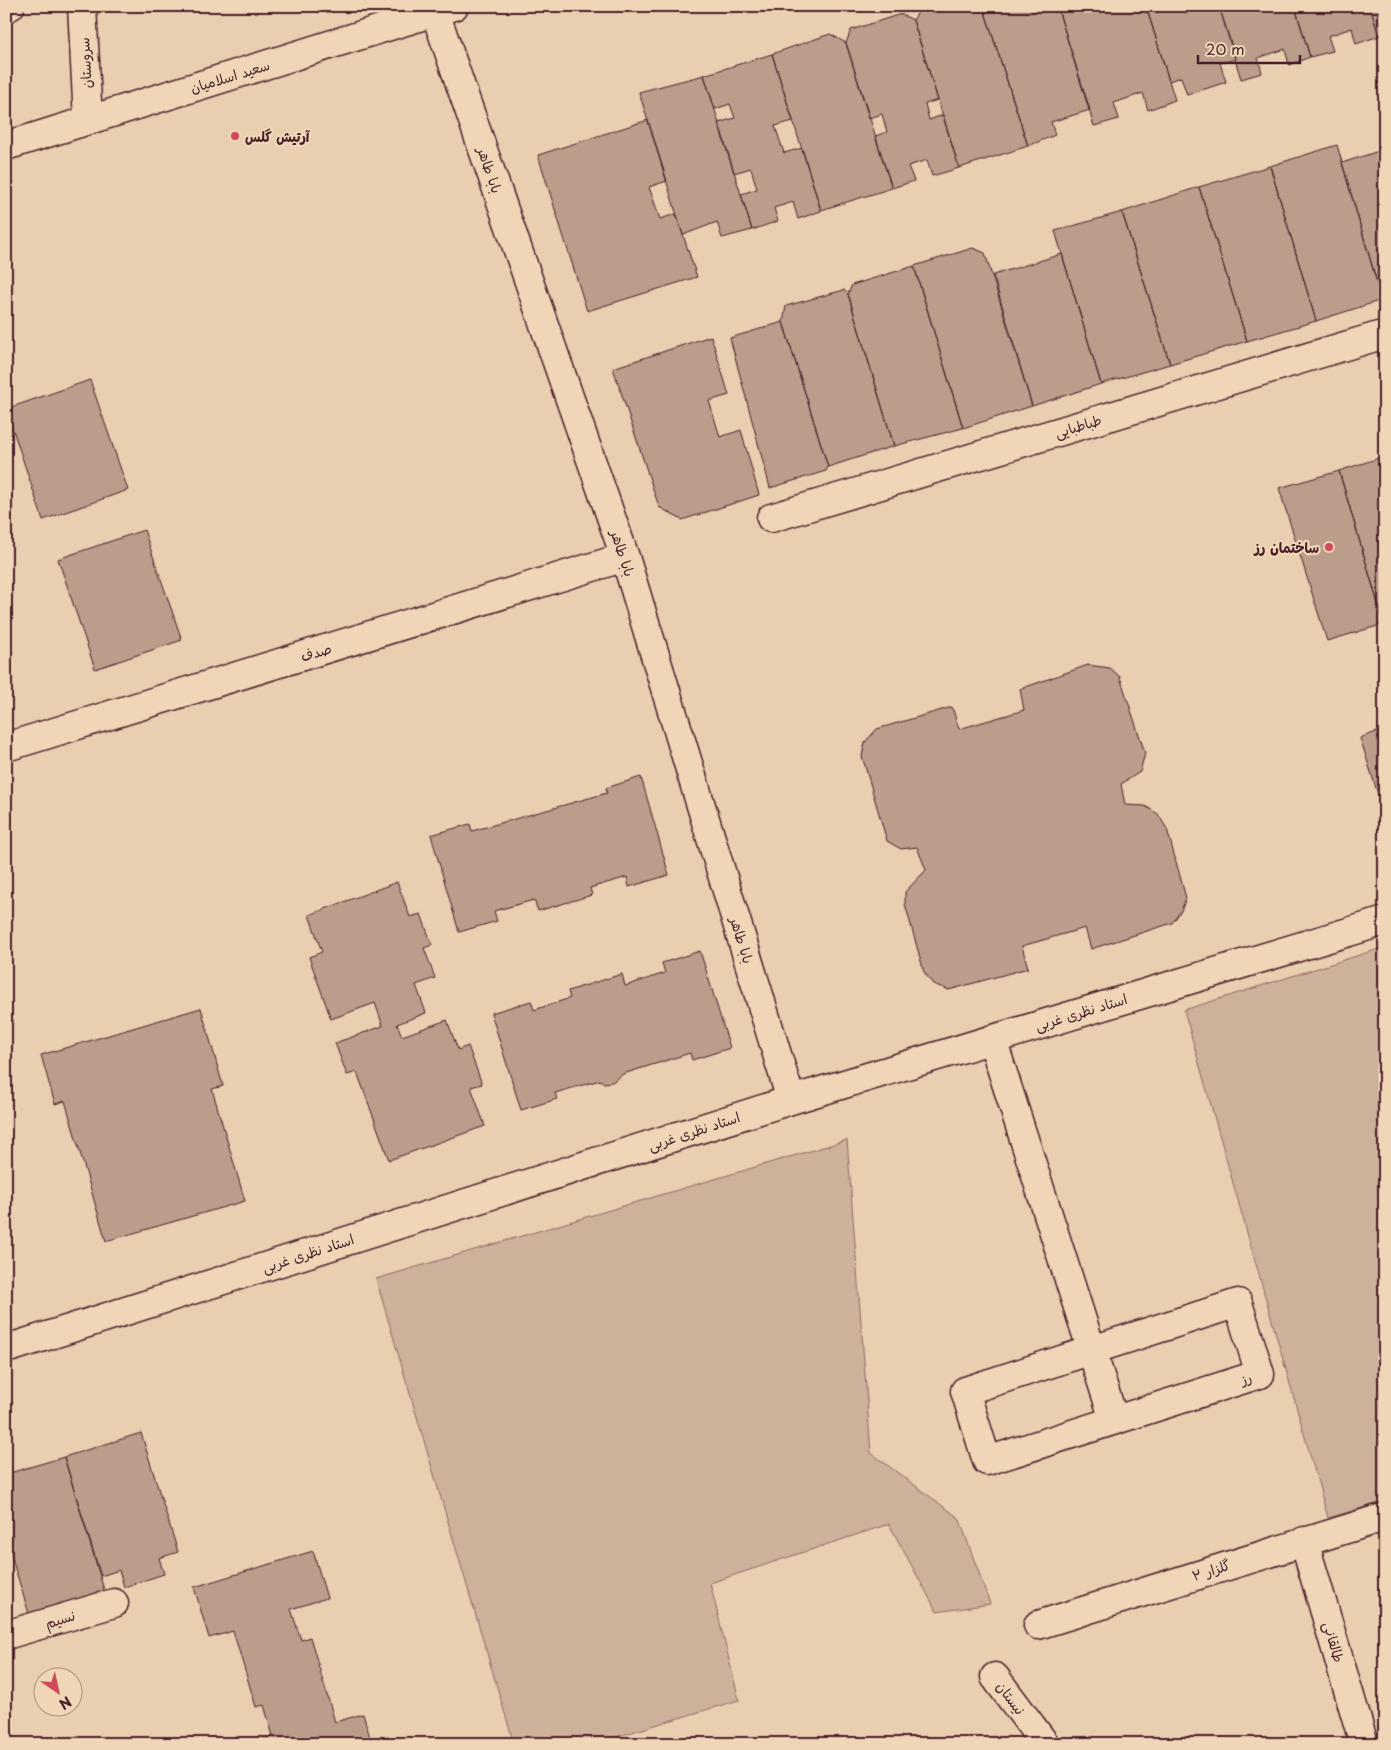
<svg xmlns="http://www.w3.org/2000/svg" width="1391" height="1750" font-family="'Playpen Sans','Playpen Sans Arabic',sans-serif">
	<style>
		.green { fill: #cdb29b; stroke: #8c6863 }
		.building { fill: #bb9d8b; stroke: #4a1f2b }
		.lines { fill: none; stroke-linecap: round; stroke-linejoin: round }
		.street-casing { stroke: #4a1f2b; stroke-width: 31 }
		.secondary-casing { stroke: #4a1f2b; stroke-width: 31 }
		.street { stroke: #eed6b6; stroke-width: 28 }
		.secondary { stroke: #eed6b6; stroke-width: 28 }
		.poi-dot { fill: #d1495b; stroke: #eed6b6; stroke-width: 2 }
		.labels { text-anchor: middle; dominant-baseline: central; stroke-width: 4.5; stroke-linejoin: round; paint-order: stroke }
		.street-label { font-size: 14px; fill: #4a1f2b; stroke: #eed6b6 }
		.poi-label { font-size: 14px; font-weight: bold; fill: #4a1f2b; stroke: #eed6b6; text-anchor: start }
	</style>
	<rect width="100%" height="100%" fill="#e7cfb0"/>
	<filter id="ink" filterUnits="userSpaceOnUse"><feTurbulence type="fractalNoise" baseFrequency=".02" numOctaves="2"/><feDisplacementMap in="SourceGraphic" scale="10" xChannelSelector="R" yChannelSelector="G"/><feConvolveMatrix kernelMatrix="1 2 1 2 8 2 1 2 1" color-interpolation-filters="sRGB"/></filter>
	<g filter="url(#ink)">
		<path class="green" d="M1385 947V1501L1328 1518 1184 1010Z
			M847 1140 871 1453 959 1518 990 1604 937 1612 889 1524 710 1583 739 1700 592 1744H514L376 1279Z"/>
		<path class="building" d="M928 6H983L1028 146 959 168 913 20 921 8Z
			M983 6H1057L1090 110 1051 122 1055 135 1028 146Z
			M1057 6H1146L1175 100 1148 110 1143 93 1114 103 1119 119 1094 126Z
			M1146 6H1219L1236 59 1220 63 1226 82 1187 95 1181 77 1169 81Z
			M1219 6H1295L1310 57 1289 65 1285 49 1258 58 1262 73 1241 79Z
			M1370 6 1379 36 1356 44 1352 28 1328 36 1333 51 1310 57 1295 7Z
			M1370 6H1385V34L1379 36Z
			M901 14 913 20 938 100 925 104 929 120 943 115 959 168 932 176 927 160 908 166 914 181 892 188 875 136 887 132 882 114 869 118 846 43 851 30Z
			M830 34 846 43 892 188 821 210 772 54Z
			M772 54 793 121 775 126 784 153 802 148 821 211 798 219 793 202 774 208 778 221 752 230 741 194 757 189 751 168 734 173 718 123 735 118 730 104 715 109 704 75Z
			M704 75 752 230 722 238 717 222 683 235 639 92Z
			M648 120 667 181 649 187 660 219 676 214 697 277 587 311 538 155Z
			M1337 145 1382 300 1316 321 1270 166Z
			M1385 149V299L1382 300 1342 163Z
			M1270 166 1316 321 1247 341 1199 187Z
			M1199 187 1247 341 1170 364 1122 212Z
			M1122 212 1170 364 1101 384 1055 231Z
			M973 248 985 253 1032 406 963 428 914 266Z
			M1062 254 1101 384 1032 406 993 275Z
			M914 266 963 428 894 446 848 294 852 285Z
			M844 290 848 294 894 446 828 467 783 322 786 306Z
			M783 322 828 467 826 471 770 488 730 338Z
			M711 336 729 395 709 401 720 437 741 430 759 495 682 520 659 507 613 368Z
			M90 380 128 490 43 520 6 409Z
			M1385 456V624H1384L1339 471Z
			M1339 471 1384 624 1327 641 1279 488Z
			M144 530 182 640 95 669 58 559Z
			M1088 665 1110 668 1120 677 1145 753 1140 772 1121 784 1125 805 1145 806 1158 814 1167 829 1186 898 1181 911 1172 923 1091 949 1085 928 1022 946 1028 968 949 990 933 984 924 972 905 904V892L926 870 917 847 901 849 887 841 862 756 865 742 877 729 952 707 959 729 1024 710 1020 689Z
			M1385 729V816L1360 738Z
			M641 777 669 875 629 887 627 877 590 888 592 895 538 911 534 900 494 911 497 921 459 932 431 835 470 824 472 831 607 793 606 788Z
			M397 882 410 917 421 914 432 945 424 948 435 978 416 985 426 1013 397 1024 402 1036 447 1020 458 1050 468 1046 482 1084 471 1087 485 1126 389 1160 357 1072 347 1075 335 1043 383 1026 375 1003 331 1019 309 957 322 952 309 915Z
			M700 951 730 1048 692 1060 690 1053 623 1074 612 1082 604 1083 600 1080 555 1093 557 1099 521 1110 491 1013 531 1001 534 1010 570 998 568 991 622 974 625 986 665 973 662 963Z
			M201 1008 223 1086 212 1089 245 1201 106 1241 65 1101 55 1104 41 1055Z
			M141 1433 178 1552 159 1558 164 1574 124 1587 119 1570 101 1576 64 1457Z
			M64 1457 105 1593 30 1617 6 1539V1474Z
			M313 1551 327 1598 291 1609 301 1640 310 1637 335 1722 363 1714 372 1744H246L273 1736 264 1705 256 1707 233 1631 209 1638 194 1587Z"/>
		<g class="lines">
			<g class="street-casing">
				<path id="street" d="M82 6 88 120
					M6 8 10 6
					M435 12 625 557 791 1100
					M771 518 1385 334
					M6 747 625 557
					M992 1039 1114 1420
					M1238 1303 1260 1374 987 1461 965 1391Z
					M6 1349 791 1100 1385 921
					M1304 1541 1364 1744
					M1038 1625 1385 1517
					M6 1635 114 1603
					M995 1677 1045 1744"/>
			</g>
			<g class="secondary-casing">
				<path id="secondary" d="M6 146 454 6"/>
			</g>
			<use href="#street" class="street"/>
			<use href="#secondary" class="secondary"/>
		</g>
	</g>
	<g class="poi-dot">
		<circle cx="235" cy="136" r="5"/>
		<circle cx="1329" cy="547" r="5"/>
	</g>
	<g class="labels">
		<g class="street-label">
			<text transform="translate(85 63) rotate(-93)">سروستان</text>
			<text transform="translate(230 76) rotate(-17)">سعید اسلامیان</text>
			<text transform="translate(490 170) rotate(71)">بابا طاهر</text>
			<text transform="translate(1078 426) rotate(-17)">طباطبایی</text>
			<text transform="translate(623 553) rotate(72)">بابا طاهر</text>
			<text transform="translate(316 652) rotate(-17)">صدف</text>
			<text transform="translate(742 940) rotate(73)">بابا طاهر</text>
			<text transform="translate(1081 1012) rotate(-17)">استاد نظری غربی</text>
			<text transform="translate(694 1131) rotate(-18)">استاد نظری غربی</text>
			<text transform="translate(308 1253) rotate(-18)">استاد نظری غربی</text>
			<text transform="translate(1246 1378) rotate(-18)">رز</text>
			<text transform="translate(1211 1570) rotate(-18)">گلزار ۲</text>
			<text transform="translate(60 1619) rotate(-17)">نسیم</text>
			<text transform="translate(1334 1642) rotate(74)">طالقانی</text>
			<text transform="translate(1011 1698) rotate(53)">نیستان</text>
		</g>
		<g class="poi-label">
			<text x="245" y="136">آرتیش گلس</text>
			<text x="1319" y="547" text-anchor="end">ساختمان رز</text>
		</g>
	</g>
	<rect width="1391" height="1750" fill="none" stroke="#eed6b6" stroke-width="25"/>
	<rect x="12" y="12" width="1366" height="1725" fill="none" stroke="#4a1f2b" stroke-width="2" filter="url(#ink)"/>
	<g transform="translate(58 1692) rotate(146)"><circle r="24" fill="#eed6b6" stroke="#ac8d7e"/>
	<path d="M0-4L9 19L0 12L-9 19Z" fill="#d1495b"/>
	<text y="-8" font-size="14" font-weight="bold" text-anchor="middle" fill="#4a1f2b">N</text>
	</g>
	<path d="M1198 55v8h102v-8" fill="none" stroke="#4a1f2b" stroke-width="2.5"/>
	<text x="1206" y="55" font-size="15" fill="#4a1f2b" stroke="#eed6b6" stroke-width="4" paint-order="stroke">20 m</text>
</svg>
